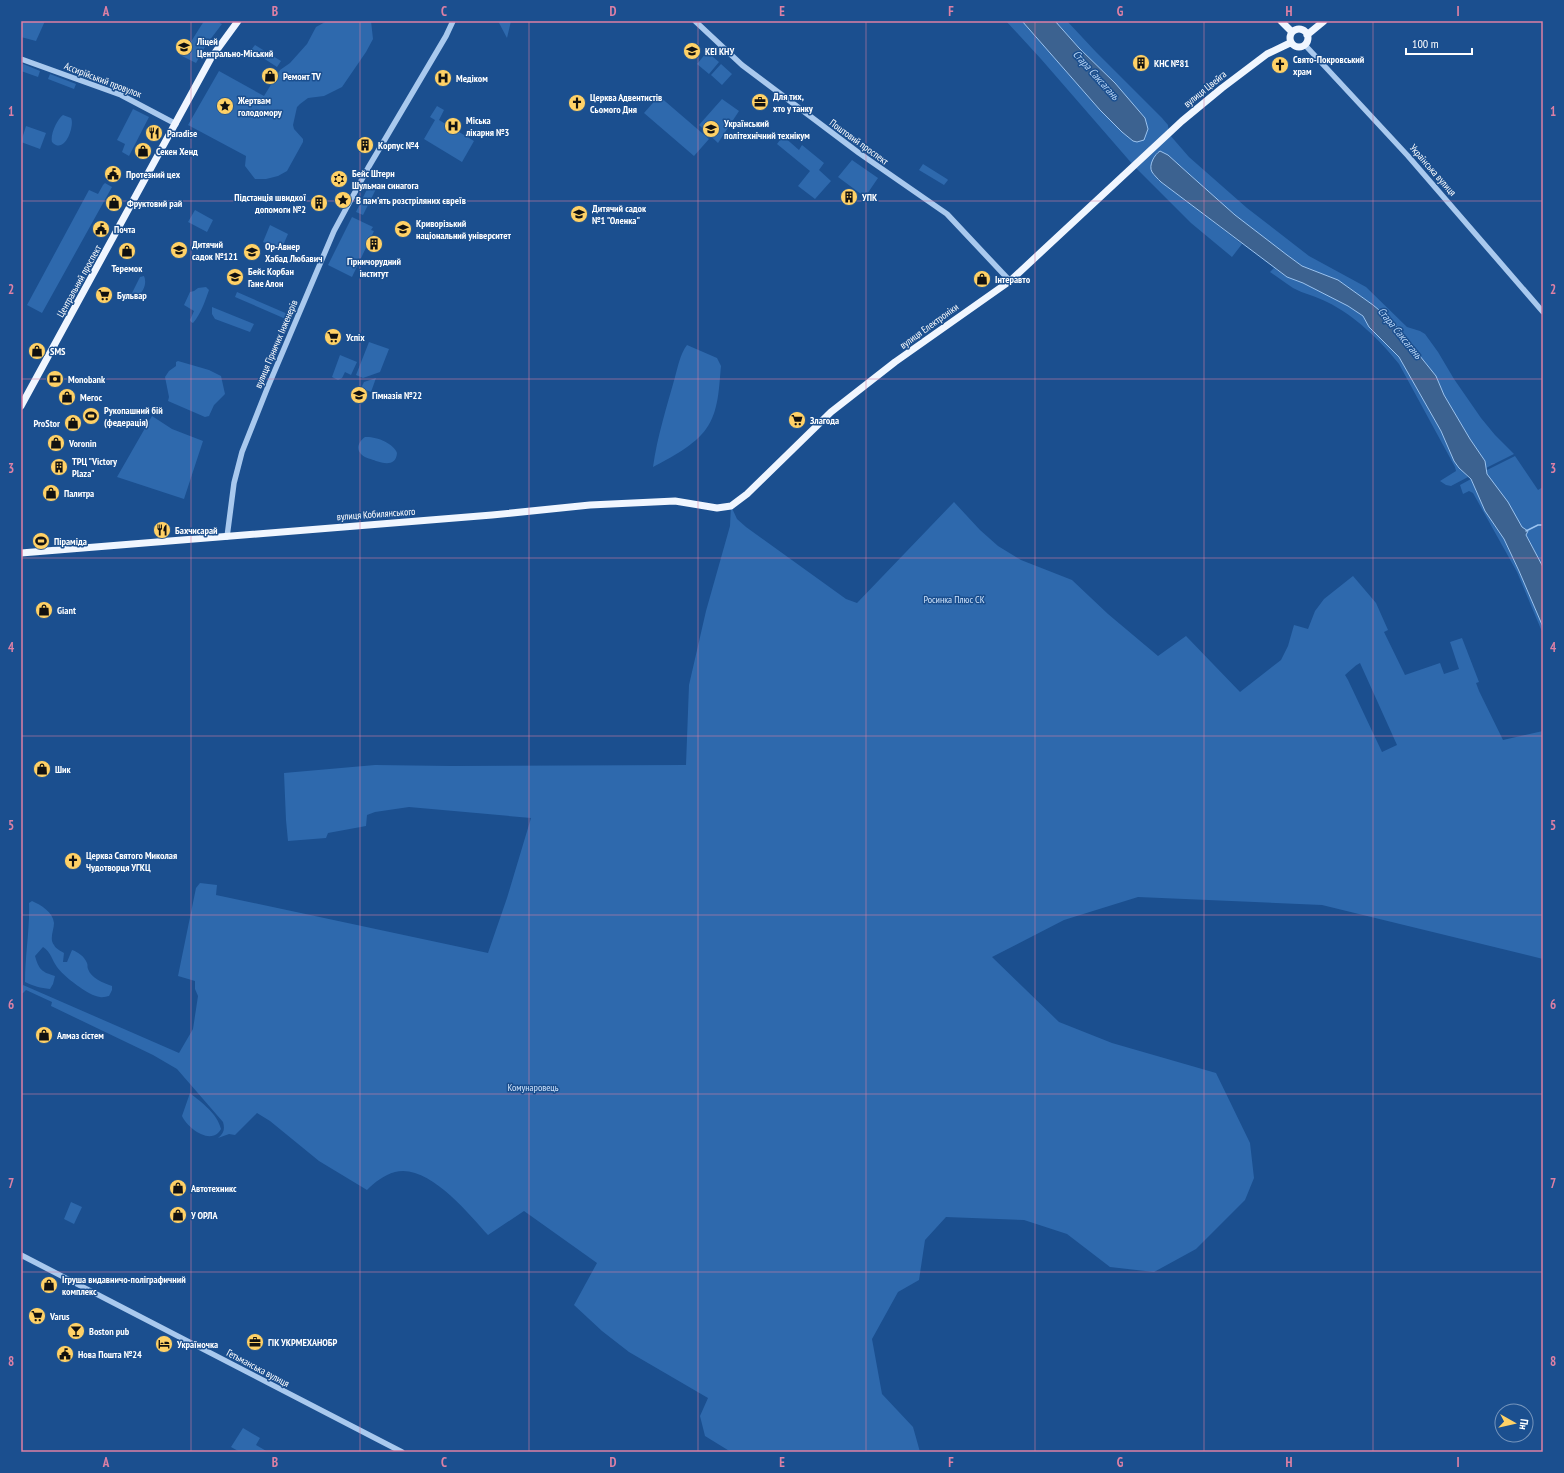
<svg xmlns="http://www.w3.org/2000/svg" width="1564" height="1473" font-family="'PT Sans Narrow',sans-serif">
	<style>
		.green { fill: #2e69ad; fill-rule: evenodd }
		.water { fill: #3c6290; stroke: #9cc4f0 }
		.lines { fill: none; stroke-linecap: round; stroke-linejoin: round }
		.stream { stroke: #9cc4f0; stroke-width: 1.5 }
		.minor { stroke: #a9c9ee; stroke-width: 5.5 }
		.major { stroke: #f0f6ff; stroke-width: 7 }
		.grid { fill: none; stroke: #dd80a5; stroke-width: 1; stroke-opacity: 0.55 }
		.labels { text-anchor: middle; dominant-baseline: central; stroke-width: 3; stroke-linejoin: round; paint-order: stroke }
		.poi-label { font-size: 10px; font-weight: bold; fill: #fff; stroke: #1b4f8f; text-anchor: start }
		.street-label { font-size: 10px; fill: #fff; stroke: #1b4f8f }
		.park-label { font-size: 10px; fill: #cfe3fa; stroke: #1b4f8f }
		.water-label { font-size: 11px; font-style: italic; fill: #b5d3f5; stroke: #1b4f8f }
		.neatline { fill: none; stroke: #dd80a5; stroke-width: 1.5 }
		.grid-label { font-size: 13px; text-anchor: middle; font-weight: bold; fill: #dd80a5 }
	</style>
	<rect width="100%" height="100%" fill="#1b4f8f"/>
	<path class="green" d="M21 21H45L36 41 21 37Z
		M204 21H216L222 24 206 45 196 63 182 56Z
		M327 21H371L373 39 366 52 342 87 324 96 308 98 300 104 297 107 293 125 294 129 303 139V142L287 171 278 176 266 179H255L245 166 246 156 188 125 219 71 264 96 280 70 290 63 307 44 316 27Z
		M498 21H511L507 38Z
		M1006 21H1022L1100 110 1122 132 1143 140 1148 129 1145 118 1115 84 1079 48 1055 21H1067L1096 52 1162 118 1168 125 1169 134 1189 157 1247 208 1309 256 1366 287 1407 327 1420 331 1425 334 1438 352 1454 379 1481 418 1495 435 1514 454 1486 468 1485 461 1470 439 1444 395 1436 376 1391 320 1373 305 1338 280 1302 266 1287 255 1235 215 1168 155 1160 151C1155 154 1148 166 1152 172 1154 175 1158 179 1161 182L1242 244 1232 257 1191 223 1134 166 1041 59Z
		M255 45 281 61 277 67 251 50Z
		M707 52 719 62 709 74 697 64Z
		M21 63 40 71 38 77 21 71Z
		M721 64 732 74 722 85 711 75Z
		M50 74 76 84 74 89 48 79Z
		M659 96 709 139 694 156 644 113Z
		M722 99 739 111 718 143 699 125Z
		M437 106 444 110 439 120 474 141 462 162 424 139 435 120 430 117Z
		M133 109 149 117 129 156 122 152 125 144 117 140Z
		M63 115 71 118C75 125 65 156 52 142 50 135 57 119 63 115Z
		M26 126 46 133 40 149 21 142Z
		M783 136 799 150 802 145 824 163 819 170 831 181 815 199 798 186 810 171 777 144Z
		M852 160 878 178 865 197 838 177Z
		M923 164 947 179 948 180 944 185 919 170Z
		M105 183 112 187 42 313 27 305 89 190 98 194 103 185Z
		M369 185 376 189 363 215 356 212Z
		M195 210 213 220 207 232 188 222Z
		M352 217 373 227 371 230 374 231 352 277 328 265Z
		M270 225 288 234 281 250 263 242Z
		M1274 268 1287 277 1303 283 1348 306 1363 316 1370 327 1399 357 1441 431 1454 461 1468 477 1451 486 1446 485 1440 481 1456 471 1455 467 1399 364C1380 340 1354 315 1327 302 1316 296 1304 294 1293 288 1285 283 1278 277 1270 272Z
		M144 276C147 283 144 291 138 296H132V293L140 277Z
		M206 287 209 290C205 301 201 314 193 323L191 322 190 320 194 311 184 305 190 292 194 291 198 288Z
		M237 292 290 315 288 320 235 297Z
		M212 307 254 324 250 332 215 319 212 314Z
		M369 342 389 349 380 372 363 378 356 375Z
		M687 345 717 358 721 366C719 386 719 412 706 429 695 445 670 458 653 467 657 437 667 406 675 377 678 367 680 354 687 345Z
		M340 355 357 362 351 375 345 372 342 378 338 380 332 377Z
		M178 361 209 370 221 376 225 394 214 405 209 416 205 417 168 401 169 397 165 377 169 371 176 366V362Z
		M376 378 371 392 361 388 364 382Z
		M152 416 172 429 203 441 184 499 117 477Z
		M365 437C375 436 394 443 397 453 396 466 385 464 376 461 372 459 365 458 362 455 355 449 359 441 365 437Z
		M1515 456 1538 490 1543 487V567L1526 535 1527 531 1522 527 1487 474V470Z
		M1471 479 1485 511 1504 539 1519 571 1543 627V634L1517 572 1473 493 1469 491 1463 494 1460 485Z
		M954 502 980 530 998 546 1021 560 1072 580 1108 614 1158 656 1186 636 1240 692 1281 660 1288 646 1294 625 1308 629 1315 611 1324 599 1353 576 1376 603 1388 630 1384 632 1405 675 1440 663 1444 674 1459 669 1450 642 1462 638 1479 682 1476 683 1479 691 1503 740 1543 731V959L1322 905 1138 897 1064 920 992 957 1059 1022 1112 1043 1216 1073 1250 1143 1254 1178 1245 1200 1196 1249 1154 1272 1110 1267 1067 1234 1024 1220 946 1217 925 1240 919 1280 898 1292 872 1339 882 1394 913 1427 920 1452H731L705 1436 700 1416 708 1398 629 1352 602 1331 574 1305 597 1263 524 1211 488 1235C469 1214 428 1163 395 1172 384 1175 375 1182 367 1190L319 1161 270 1121 257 1113 235 1135 229 1134 218 1138C224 1133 225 1129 223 1122L177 1069 153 1055 51 1006 52 1002 26 990 23 993H22L23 985 179 1053 193 1029 198 996 195 989V981L178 976 196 888 200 883 217 885 216 895 488 953 507 898 531 818 409 807 375 812 367 815 366 826 328 833 326 838 288 841 286 820 284 773 375 765 451 766 686 765 689 685 706 611 730 526 731 506 737 519 746 527 846 599 857 603ZM1360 663 1397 745 1382 752 1348 680 1345 675C1350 671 1354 666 1360 663Z
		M32 901C41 905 53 912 54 923 54 930 49 939 54 945 56 949 61 951 64 953L63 962H67L72 950C78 952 84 956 87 963 88 965 87 967 88 969 91 978 103 983 112 986V990L109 996C107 996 103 998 100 997 89 996 63 976 57 967 52 960 51 952 43 947L35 956C39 970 42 972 55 976L53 984 50 989C40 988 34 986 25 982 25 955 30 929 29 903Z
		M190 1093C202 1103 217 1113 221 1129 212 1146 188 1129 182 1116Z
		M71 1202 82 1207 74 1224 64 1219Z
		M243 1428 260 1438 256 1445 268 1452H240L231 1447Z"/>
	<path class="water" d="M1022 21H1055L1079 48 1115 83 1145 118 1148 129 1144 140 1137 142 1133 141 1122 132 1100 110Z
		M1160 151 1168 155 1189 174 1235 215 1287 255 1302 266 1338 280 1373 305 1391 320 1436 376 1444 395 1470 439 1485 461 1487 474 1508 502 1522 527 1528 531 1526 535 1543 567V627L1519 571 1504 539 1485 511 1471 479 1459 468 1454 461 1441 431 1399 357 1369 327 1363 316 1348 306 1303 283 1287 277 1161 182C1158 179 1154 175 1152 172 1148 165 1155 154 1160 151Z"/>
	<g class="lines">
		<path class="stream" d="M1526 531 1538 525H1543"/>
		<path class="minor" d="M695 21 742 65 859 153 947 214 1010 281
			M1305 45 1408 156 1543 312
			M21 59 121 95 176 124
			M227 537 234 483 242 452 267 389 334 231 368 168 446 36 453 21
			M21 1255 402 1452"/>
		<path class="major" d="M1281 21 1292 32
			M1290 38a9 9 0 1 1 18 0a9 9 0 1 1-18 0Z
			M1307 35 1324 21
			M21 406 211 58 238 21
			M21 553 492 515 590 505 675 501 717 508 731 506 747 494 831 412 895 362 1010 281 1182 121 1222 88 1267 54 1290 43"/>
	</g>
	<path class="grid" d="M191 21V1452M360 21V1452M529 21V1452M698 21V1452M866 21V1452M1035 21V1452M1204 21V1452M1373 21V1452M21 201H1543M21 379H1543M21 558H1543M21 736H1543M21 915H1543M21 1094H1543M21 1272H1543"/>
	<defs>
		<g id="school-disc" transform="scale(0.9)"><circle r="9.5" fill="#ffd166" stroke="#1b4f8f"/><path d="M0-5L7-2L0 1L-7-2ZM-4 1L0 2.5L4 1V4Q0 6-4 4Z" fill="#111"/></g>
		<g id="university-disc" transform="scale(0.9)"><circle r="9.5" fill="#ffd166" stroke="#1b4f8f"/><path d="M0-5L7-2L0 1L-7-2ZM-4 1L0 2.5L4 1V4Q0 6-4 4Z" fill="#111"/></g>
		<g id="building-disc" transform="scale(0.9)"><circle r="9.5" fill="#ffd166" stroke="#1b4f8f"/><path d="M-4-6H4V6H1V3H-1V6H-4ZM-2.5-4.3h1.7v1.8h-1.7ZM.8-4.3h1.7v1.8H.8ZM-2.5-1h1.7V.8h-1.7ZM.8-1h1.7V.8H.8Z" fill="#111"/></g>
		<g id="church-disc" transform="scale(0.9)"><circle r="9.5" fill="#ffd166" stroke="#1b4f8f"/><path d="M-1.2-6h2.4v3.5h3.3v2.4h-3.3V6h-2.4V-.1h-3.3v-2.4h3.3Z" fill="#111"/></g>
		<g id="shop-disc" transform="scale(0.9)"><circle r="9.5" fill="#ffd166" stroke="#1b4f8f"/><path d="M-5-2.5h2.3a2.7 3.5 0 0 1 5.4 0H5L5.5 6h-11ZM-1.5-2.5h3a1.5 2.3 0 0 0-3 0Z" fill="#111"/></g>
		<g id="hospital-disc" transform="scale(0.9)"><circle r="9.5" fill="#ffd166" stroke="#1b4f8f"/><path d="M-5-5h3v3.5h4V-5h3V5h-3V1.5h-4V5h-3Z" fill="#111"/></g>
		<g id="office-disc" transform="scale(0.9)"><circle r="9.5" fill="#ffd166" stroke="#1b4f8f"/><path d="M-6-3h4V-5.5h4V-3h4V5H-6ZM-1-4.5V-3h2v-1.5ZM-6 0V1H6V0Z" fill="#111"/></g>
		<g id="sight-disc" transform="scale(0.9)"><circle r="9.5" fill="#ffd166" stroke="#1b4f8f"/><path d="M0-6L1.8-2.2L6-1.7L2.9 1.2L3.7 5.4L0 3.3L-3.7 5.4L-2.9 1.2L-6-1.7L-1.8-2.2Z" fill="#111"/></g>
		<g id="restaurant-disc" transform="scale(0.9)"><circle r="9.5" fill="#ffd166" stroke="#1b4f8f"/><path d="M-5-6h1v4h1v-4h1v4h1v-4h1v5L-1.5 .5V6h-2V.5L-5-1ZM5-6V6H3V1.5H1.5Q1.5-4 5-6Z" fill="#111"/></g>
		<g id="civic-disc" transform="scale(0.9)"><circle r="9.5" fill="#ffd166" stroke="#1b4f8f"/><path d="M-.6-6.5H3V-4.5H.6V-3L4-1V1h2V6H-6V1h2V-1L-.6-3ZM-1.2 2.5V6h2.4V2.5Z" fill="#111"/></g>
		<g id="synagogue-disc" transform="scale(0.9)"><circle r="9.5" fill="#ffd166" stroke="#1b4f8f"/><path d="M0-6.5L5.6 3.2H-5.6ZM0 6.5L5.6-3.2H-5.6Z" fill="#111"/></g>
		<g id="supermarket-disc" transform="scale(0.9)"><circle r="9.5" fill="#ffd166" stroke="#1b4f8f"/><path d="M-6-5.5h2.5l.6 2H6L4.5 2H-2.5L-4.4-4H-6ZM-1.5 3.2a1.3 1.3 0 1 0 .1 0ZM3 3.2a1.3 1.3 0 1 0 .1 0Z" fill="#111"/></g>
		<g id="bank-disc" transform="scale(0.9)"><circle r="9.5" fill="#ffd166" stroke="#1b4f8f"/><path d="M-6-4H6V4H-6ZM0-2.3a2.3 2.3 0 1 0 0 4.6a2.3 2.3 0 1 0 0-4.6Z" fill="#111"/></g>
		<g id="stadium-disc" transform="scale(0.9)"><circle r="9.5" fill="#ffd166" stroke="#1b4f8f"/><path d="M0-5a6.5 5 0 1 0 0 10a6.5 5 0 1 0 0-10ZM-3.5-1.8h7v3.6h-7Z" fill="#111"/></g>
		<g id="bar-disc" transform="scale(0.9)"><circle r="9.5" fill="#ffd166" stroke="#1b4f8f"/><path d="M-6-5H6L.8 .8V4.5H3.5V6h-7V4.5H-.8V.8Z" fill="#111"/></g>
		<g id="hotel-disc" transform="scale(0.9)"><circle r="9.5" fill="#ffd166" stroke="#1b4f8f"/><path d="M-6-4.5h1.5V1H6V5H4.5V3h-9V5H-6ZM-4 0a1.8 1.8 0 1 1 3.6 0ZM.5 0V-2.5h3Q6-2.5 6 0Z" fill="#111"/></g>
	</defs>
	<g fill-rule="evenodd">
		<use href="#school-disc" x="184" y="47"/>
		<use href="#university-disc" x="692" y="51"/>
		<use href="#building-disc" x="1141" y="63"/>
		<use href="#church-disc" x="1280" y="65"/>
		<use href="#shop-disc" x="270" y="76"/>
		<use href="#hospital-disc" x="443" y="78"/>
		<use href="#office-disc" x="760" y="102"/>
		<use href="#church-disc" x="577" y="103"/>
		<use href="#sight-disc" x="225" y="106"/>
		<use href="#hospital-disc" x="453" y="126"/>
		<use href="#university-disc" x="711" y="129"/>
		<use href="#restaurant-disc" x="154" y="133"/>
		<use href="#building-disc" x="365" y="145"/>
		<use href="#shop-disc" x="143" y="151"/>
		<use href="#civic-disc" x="113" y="174"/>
		<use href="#synagogue-disc" x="339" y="179"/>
		<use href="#building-disc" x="849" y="197"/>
		<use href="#sight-disc" x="343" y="200"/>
		<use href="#shop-disc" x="114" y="203"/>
		<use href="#building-disc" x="319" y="203"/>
		<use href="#school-disc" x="579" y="214"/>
		<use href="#civic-disc" x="101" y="229"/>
		<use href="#university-disc" x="403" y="229"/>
		<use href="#building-disc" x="374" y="244"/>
		<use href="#school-disc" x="179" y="250"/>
		<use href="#shop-disc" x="127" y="251"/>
		<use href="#school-disc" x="252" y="252"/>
		<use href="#school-disc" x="235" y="277"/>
		<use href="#shop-disc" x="982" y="279"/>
		<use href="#supermarket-disc" x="104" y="295"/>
		<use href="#supermarket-disc" x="333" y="337"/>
		<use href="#shop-disc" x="37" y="351"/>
		<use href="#bank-disc" x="55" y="379"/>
		<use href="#school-disc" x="359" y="395"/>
		<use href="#shop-disc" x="67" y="397"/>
		<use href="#stadium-disc" x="91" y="416"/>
		<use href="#supermarket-disc" x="797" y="420"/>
		<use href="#shop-disc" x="73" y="423"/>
		<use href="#shop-disc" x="56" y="443"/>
		<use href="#building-disc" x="59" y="467"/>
		<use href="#shop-disc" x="51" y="493"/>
		<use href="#restaurant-disc" x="162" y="530"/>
		<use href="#stadium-disc" x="41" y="541"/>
		<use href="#shop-disc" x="44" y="610"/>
		<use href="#shop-disc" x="42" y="769"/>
		<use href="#church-disc" x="73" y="861"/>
		<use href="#shop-disc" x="44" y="1035"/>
		<use href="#shop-disc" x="178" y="1188"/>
		<use href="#shop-disc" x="178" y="1215"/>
		<use href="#shop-disc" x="49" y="1285"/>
		<use href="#supermarket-disc" x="37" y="1316"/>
		<use href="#bar-disc" x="76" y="1331"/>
		<use href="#office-disc" x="255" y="1342"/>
		<use href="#hotel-disc" x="164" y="1344"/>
		<use href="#civic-disc" x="65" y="1354"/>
	</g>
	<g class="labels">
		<g class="poi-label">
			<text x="197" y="41">Ліцей<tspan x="197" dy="12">Центрально-Міський</tspan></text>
			<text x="705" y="51">КЕІ КНУ</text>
			<text x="1293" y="59">Свято-Покровський<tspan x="1293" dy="12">храм</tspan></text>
			<text x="1154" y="63">КНС №81</text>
			<text x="283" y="76">Ремонт TV</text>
			<text x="456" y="78">Медіком</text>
			<text x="773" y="96">Для тих,<tspan x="773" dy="12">хто у танку</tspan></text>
			<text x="590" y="97">Церква Адвентистів<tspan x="590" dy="12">Сьомого Дня</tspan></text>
			<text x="238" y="100">Жертвам<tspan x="238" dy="12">голодомору</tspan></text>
			<text x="466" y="120">Міська<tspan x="466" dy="12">лікарня №3</tspan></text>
			<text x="724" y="123">Український<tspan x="724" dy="12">політехнічний технікум</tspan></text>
			<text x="167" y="133">Paradise</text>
			<text x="378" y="145">Корпус №4</text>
			<text x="156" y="151">Секен Хенд</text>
			<text x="352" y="173">Бейс Штерн<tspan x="352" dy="12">Шульман синагога</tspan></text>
			<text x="126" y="174">Протезний цех</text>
			<text x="306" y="197" text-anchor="end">Підстанція швидкої<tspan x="306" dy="12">допомоги №2</tspan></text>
			<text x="862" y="197">УПК</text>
			<text x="356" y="200">В пам'ять розстріляних євреїв</text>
			<text x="127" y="203">Фруктовий рай</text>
			<text x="592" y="208">Дитячий садок<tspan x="592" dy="12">№1 "Оленка"</tspan></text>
			<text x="416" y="223">Криворізький<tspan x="416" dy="12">національний університет</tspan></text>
			<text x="114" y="229">Почта</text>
			<text x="192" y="244">Дитячий<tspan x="192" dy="12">садок №121</tspan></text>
			<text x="265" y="246">Ор-Авнер<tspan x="265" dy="12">Хабад Любавич</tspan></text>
			<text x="374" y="261" text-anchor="middle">Гірничорудний<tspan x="374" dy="12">інститут</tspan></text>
			<text x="127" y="268" text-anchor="middle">Теремок</text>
			<text x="248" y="271">Бейс Корбан<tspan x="248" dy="12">Гане Алон</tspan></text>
			<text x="995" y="279">Інтеравто</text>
			<text x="117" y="295">Бульвар</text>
			<text x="346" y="337">Успіх</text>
			<text x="50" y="351">SMS</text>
			<text x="68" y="379">Monobank</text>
			<text x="372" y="395">Гімназія №22</text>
			<text x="80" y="397">Мегос</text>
			<text x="104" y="410">Рукопашний бій<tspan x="104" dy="12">(федерація)</tspan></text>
			<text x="810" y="420">Злагода</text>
			<text x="60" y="423" text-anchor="end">ProStor</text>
			<text x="69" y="443">Voronin</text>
			<text x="72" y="461">ТРЦ "Victory<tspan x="72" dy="12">Plaza"</tspan></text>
			<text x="64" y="493">Палитра</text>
			<text x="175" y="530">Бахчисарай</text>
			<text x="54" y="541">Піраміда</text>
			<text x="57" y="610">Giant</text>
			<text x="55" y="769">Шик</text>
			<text x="86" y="855">Церква Святого Миколая<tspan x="86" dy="12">Чудотворця УГКЦ</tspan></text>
			<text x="57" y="1035">Алмаз сістем</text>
			<text x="191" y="1188">Автотехникс</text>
			<text x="191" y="1215">У ОРЛА</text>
			<text x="62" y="1279">Ігруша видавничо-поліграфичний<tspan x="62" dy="12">комплекс</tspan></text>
			<text x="50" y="1316">Varus</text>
			<text x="89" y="1331">Boston pub</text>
			<text x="268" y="1342">ГІК УКРМЕХАНОБР</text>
			<text x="177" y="1344">Україночка</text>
			<text x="78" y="1354">Нова Пошта №24</text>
		</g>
		<g class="street-label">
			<text transform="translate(103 80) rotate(21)">Ассирійський провулок</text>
			<text transform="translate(1205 89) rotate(-39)">вулиця Цвейга</text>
			<text transform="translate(859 142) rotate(36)">Поштовий проспект</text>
			<text transform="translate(1433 170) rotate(49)">Українська вулиця</text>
			<text transform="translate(79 281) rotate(-61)">Центральний проспект</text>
			<text transform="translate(929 326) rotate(-36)">вулиця Електроніки</text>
			<text transform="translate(276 344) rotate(-67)">вулиця Гірничих Інженерів</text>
			<text transform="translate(376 514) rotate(-4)">вулиця Кобилянського</text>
			<text transform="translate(258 1368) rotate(28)">Гетьманська вулиця</text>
		</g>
		<g class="park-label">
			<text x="954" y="599">Росинка Плюс СК</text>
			<text x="533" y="1087">Комунаровець</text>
		</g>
		<g class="water-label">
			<text transform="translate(1096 75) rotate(48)">Стара Саксагань</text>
			<text transform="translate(1400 333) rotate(51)">Стара Саксагань</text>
		</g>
	</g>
	<rect width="1564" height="1473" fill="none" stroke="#1b4f8f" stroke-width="44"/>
	<g transform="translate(1514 1423) rotate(98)"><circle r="19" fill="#1b4f8f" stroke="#7695bc"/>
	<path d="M0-3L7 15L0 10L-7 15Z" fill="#ffd166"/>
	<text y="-6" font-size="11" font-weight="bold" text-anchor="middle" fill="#ffffff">Пн</text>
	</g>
	<path d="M1406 48v6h66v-6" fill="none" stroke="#ffffff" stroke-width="2"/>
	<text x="1412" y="48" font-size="12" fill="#ffffff" stroke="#1b4f8f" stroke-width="3" paint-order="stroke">100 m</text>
	<rect x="22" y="22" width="1520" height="1429" class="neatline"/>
	<g class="grid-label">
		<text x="106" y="16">A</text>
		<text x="275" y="16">B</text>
		<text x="444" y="16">C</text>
		<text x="613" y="16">D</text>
		<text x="782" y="16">E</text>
		<text x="951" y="16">F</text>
		<text x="1120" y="16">G</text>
		<text x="1289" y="16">H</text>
		<text x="1458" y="16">I</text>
		<text x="11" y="116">1</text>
		<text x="1553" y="116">1</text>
		<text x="11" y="294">2</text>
		<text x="1553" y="294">2</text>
		<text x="11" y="473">3</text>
		<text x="1553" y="473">3</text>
		<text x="11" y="652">4</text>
		<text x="1553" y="652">4</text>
		<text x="11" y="830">5</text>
		<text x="1553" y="830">5</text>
		<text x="11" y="1009">6</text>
		<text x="1553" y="1009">6</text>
		<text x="11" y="1188">7</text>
		<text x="1553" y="1188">7</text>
		<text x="11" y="1366">8</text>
		<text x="1553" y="1366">8</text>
		<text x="106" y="1467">A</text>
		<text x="275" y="1467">B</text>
		<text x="444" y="1467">C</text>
		<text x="613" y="1467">D</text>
		<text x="782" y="1467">E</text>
		<text x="951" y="1467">F</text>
		<text x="1120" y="1467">G</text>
		<text x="1289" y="1467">H</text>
		<text x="1458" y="1467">I</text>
	</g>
</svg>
